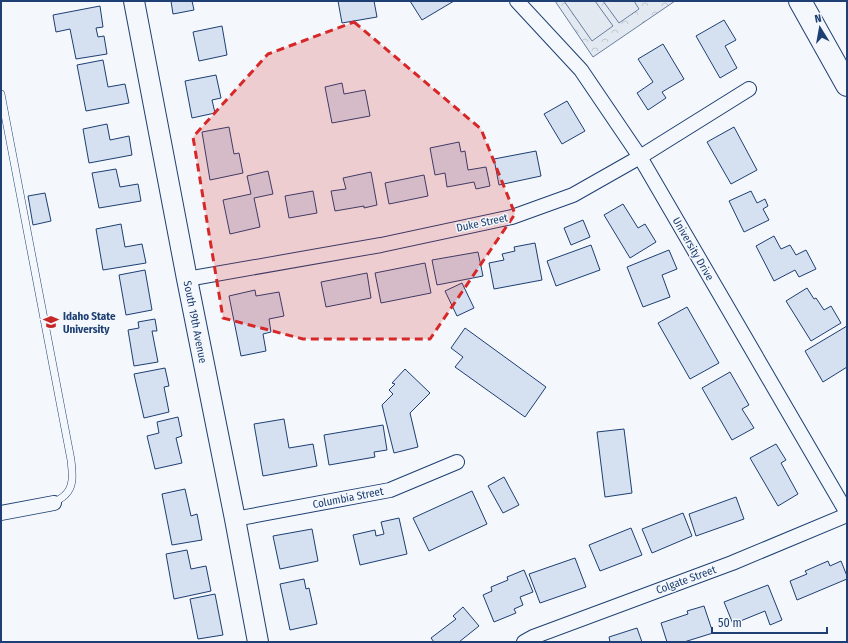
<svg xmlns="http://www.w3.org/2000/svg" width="848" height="643" font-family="'Fira Sans Condensed',sans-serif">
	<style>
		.park { fill: url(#park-crowns); stroke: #687fa3 }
		.pitch { fill: #e3e9f0; stroke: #687fa3 }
		.building { fill: #d5e0f0; stroke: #1d3f73 }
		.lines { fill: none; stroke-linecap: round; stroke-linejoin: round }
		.lane-casing { stroke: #1d3f73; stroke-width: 8 }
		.street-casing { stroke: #1d3f73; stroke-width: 16 }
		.secondary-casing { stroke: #1d3f73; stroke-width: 22 }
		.highway-casing { stroke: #1d3f73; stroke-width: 24 }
		.lane { stroke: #f4f7fb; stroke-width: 7 }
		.street { stroke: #f4f7fb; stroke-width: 14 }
		.secondary { stroke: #f4f7fb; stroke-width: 20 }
		.highway { stroke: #f4f7fb; stroke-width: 22 }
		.marked { fill: #d62828; fill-opacity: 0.2; stroke: #d62828; stroke-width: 3; stroke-dasharray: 8 5; stroke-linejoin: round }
		.labels { text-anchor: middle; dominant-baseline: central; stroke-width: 3; stroke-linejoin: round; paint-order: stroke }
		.street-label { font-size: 11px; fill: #1d3f73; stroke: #f4f7fb }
		.poi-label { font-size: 11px; font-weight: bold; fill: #1d3f73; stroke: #f4f7fb; text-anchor: start }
	</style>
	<defs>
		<pattern id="park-crowns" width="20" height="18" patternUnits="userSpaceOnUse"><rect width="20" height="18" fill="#e3e9f0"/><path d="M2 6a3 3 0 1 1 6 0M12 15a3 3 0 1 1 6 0" fill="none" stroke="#c2c9d1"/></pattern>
	</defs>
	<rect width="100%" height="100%" fill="#f4f7fb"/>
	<path class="park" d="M555 1H675L593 57Z"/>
	<path class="pitch" d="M564 1H595L613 26 592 41Z
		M603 1H634L639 9 619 23Z"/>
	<path class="building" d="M171 1H192L194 10 173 14Z
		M338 1H374L377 17 342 23Z
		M410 1H454L422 20Z
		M100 6 103 27 96 28 98 37 104 36 107 54 76 59 70 29 56 32 53 15Z
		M724 20 736 40 725 46 737 68 720 78 696 36Z
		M222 26 227 55 199 61 193 32Z
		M663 44 684 79 662 92 666 98 648 110 637 93 653 82 638 59Z
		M103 60 108 87 125 84 129 103 86 111 77 65Z
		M216 75 221 98 212 100 215 113 192 118 185 81Z
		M342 83 344 94 365 90 370 116 332 123 325 87Z
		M567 101 585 131 562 144 544 114Z
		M107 124 110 140 129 136 132 155 89 163 83 129Z
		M229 127 234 154 239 153 243 173 210 180 202 132Z
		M734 127 757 170 731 184 707 142Z
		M459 142 461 152 465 151 468 170 486 167 490 186 476 189 474 182 447 187 445 173 435 175 430 148Z
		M536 151 541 176 499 185 494 159Z
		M116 169 120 187 138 184 141 201 99 208 92 173Z
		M268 171 273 194 254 198 260 227 230 234 223 200 251 194 247 176Z
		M371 172 377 205 364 208V206L335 211 331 191 346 189 343 178Z
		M424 175 428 196 389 204 385 183Z
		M313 191 317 213 289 218 285 196Z
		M751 191 757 203 765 199 768 206 763 209 769 220 744 232 729 201Z
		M45 193 51 221 33 225 28 196Z
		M623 204 638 228 645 224 656 242 630 258 604 215Z
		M583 220 590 237 571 245 564 228Z
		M121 224 125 247 142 244 146 263 103 270 96 229Z
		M774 236 781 249 790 245 796 255 806 250 816 269 799 277 795 270 774 281 756 246Z
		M535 243 542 280 494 289 489 263 504 260 502 254 515 251 514 247Z
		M591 245 600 270 556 286 547 261Z
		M669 250 677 269 662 275 670 297 643 307 627 267Z
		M478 252 483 276 437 285 432 260Z
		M425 263 431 293 381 303 375 273Z
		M145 270 152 310 126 315 119 275Z
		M367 273 371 298 326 307 321 282Z
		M462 283 474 308 457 316 445 291Z
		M807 288 814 299 816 298 824 310 831 306 841 323 811 341 786 301Z
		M255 290 256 296 279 292 284 316 269 319 271 332 263 334 266 351 241 356 229 296Z
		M687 307 719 363 690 379 658 323Z
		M155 319 157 331H152L158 362 134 366 128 330 139 328 138 322Z
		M847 326V367L823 382 805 351Z
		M465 328 546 387 525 417 455 367 463 357 451 348Z
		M165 368 169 386 164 387 169 412 144 418 134 374Z
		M405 369 430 393 410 413 418 447 394 453 382 405 393 394 389 390 395 384 392 383Z
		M730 372 749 405 742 409 754 428 732 440 702 388Z
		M178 417 182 436 176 438 182 463 155 469 147 436 159 433 157 422Z
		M284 419 289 448 313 444 317 466 263 476 254 424Z
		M383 425 387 450 374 452 375 457 329 465 324 435Z
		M624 429 632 493 605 497 597 432Z
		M776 444 786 460 781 463 798 494 778 506 750 458Z
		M504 477 519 505 503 513 488 486Z
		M185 489 191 516 197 514 202 540 172 545 162 494Z
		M472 491 487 524 429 551 413 518Z
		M736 497 744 519 696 536 689 514Z
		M683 513 692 536 652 553 642 529Z
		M399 518 407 554 360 565 353 535 375 530 376 536 384 534 381 522Z
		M631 528 642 555 600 571 589 545Z
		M312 529 318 561 280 569 273 536Z
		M187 550 191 569 206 566 211 591 174 599 166 554Z
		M575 558 586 587 540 603 529 574Z
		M828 561 830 566 841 561 847 576V579L797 600 790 581 807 574 805 571Z
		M524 570 533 592 520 597 523 605 514 609 516 613 494 622 483 595 492 591 491 587 508 580 507 577Z
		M304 579 306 589 309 588 317 624 290 630 280 584Z
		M768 585 782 620 770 625 765 611 733 624 724 602Z
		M215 594 223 635 198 639 190 599Z
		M704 606 713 633 684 642H667L661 623 688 614 687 611Z
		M463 607 479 626 459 642H434L431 638 456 619 453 616Z
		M637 628 642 642H610L609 637Z"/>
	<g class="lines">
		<g class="lane-casing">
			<path id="lane" d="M1 94 71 460C72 471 75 486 65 495 62 498 58 500 54 503"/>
		</g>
		<g class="street-casing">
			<path id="street" d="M517 1 581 70 640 157 847 513
				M187 279 381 245 512 217 573 195 640 157 749 89
				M1 513 54 503
				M235 519 390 490 457 462
				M524 642 533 637 732 563 847 515"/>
		</g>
		<g class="secondary-casing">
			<path id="secondary" d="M134 1 187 279 235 519 258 642"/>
		</g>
		<g class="highway-casing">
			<path id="highway" d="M800 1 847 85"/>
		</g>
		<use href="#lane" class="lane"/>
		<use href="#street" class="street"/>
		<use href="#secondary" class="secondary"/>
		<use href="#highway" class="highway"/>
	</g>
	<path class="marked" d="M354 22 481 129 515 214 430 339H303L223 318 193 137 268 54Z"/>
	<defs>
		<g id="university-bare" transform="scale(1.2)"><path d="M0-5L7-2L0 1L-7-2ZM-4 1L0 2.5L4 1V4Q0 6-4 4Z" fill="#c62828" stroke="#f4f7fb" stroke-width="2.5" paint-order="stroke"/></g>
	</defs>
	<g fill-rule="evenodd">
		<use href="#university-bare" x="51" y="322"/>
	</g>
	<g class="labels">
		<g class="street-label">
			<text transform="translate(482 223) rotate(-12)">Duke Street</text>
			<text transform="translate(693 249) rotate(60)">University Drive</text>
			<text transform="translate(195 322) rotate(79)">South 19th Avenue</text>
			<text transform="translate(348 498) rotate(-11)">Columbia Street</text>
			<text transform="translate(686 580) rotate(-20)">Colgate Street</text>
		</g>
		<g class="poi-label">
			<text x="63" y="316">Idaho State<tspan x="63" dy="13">University</tspan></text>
		</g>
	</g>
	<rect width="848" height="643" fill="none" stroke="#1d3f73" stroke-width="4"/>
	<g transform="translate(820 28) rotate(349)" stroke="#f4f7fb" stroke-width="3" paint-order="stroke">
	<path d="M0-3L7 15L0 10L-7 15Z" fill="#1d3f73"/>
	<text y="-6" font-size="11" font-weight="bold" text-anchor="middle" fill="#1d3f73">N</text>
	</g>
	<path d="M712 627v6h115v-6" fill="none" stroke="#1d3f73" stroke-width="2"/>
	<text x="718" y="627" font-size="12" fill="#1d3f73" stroke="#f4f7fb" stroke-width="3" paint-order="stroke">50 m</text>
</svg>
